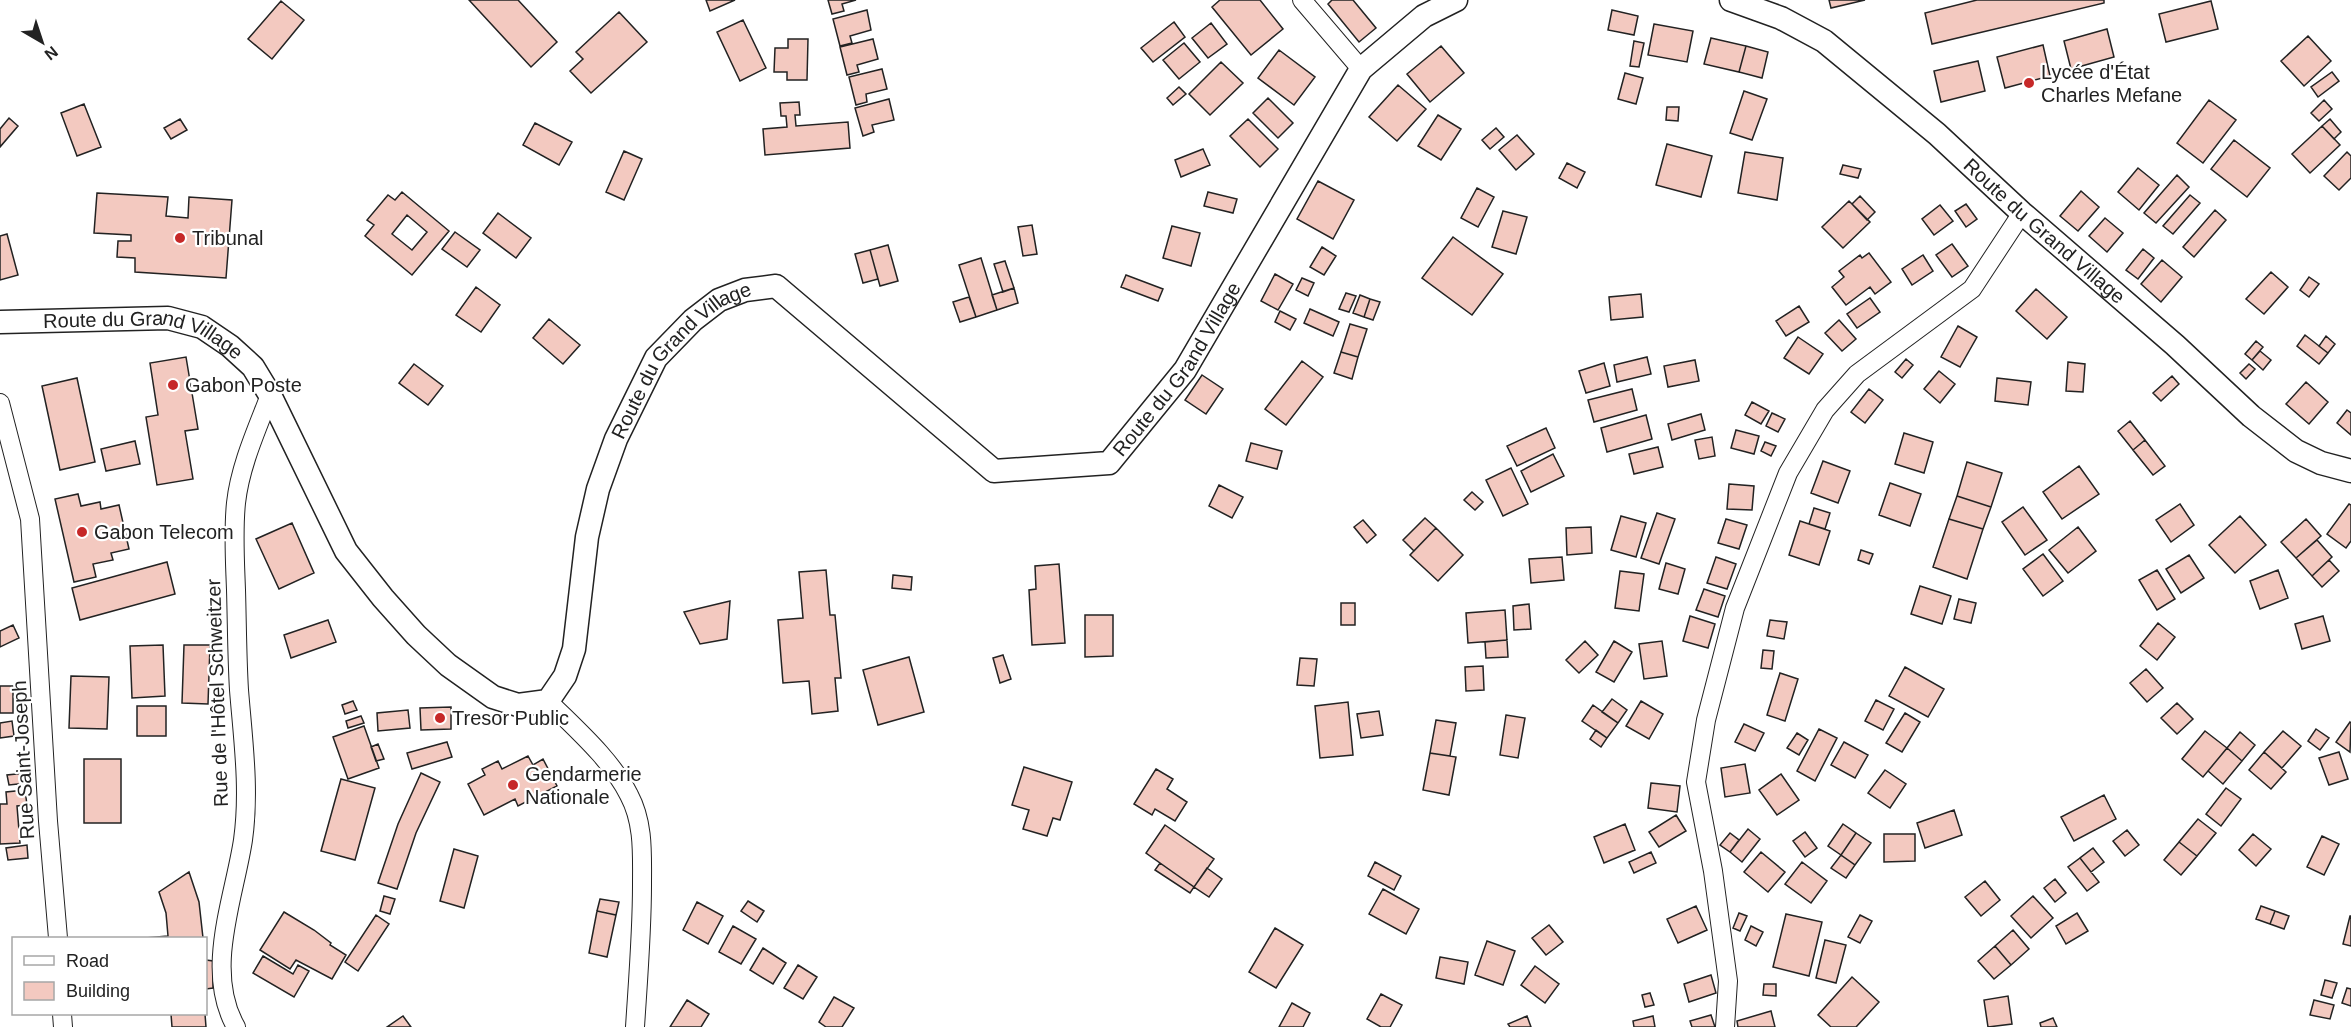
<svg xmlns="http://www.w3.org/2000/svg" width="2351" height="1027" font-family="Arial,sans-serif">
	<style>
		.building { fill: #f3c9c0; stroke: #222; stroke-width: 1.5; fill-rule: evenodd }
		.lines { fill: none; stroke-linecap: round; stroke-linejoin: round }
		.minor-casing { stroke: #222; stroke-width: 20 }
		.tertiary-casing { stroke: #222; stroke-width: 25 }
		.minor { stroke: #fff; stroke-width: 18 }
		.tertiary { stroke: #fff; stroke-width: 22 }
		.poi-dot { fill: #c62828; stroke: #fff; stroke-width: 2 }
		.labels { text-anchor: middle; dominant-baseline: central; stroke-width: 4.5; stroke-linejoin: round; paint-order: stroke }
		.poi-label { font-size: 20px; fill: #222; stroke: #fff; text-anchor: start }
		.street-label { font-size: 20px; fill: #222; stroke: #fff }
	</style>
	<rect width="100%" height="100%" fill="#fff"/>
	<path class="building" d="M469 0H518L557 42 531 67Z
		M706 0H735L710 11Z
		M828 0H856L842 4 844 11 832 14Z
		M1220 0H1260L1283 29 1251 55 1212 7Z
		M1332 0H1353L1376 28 1359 42 1328 4Z
		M1829 0H1865L1831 8Z
		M1977 0H2104V3L1932 44 1925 13Z
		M281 1 304 20 272 59 248 39Z
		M2211 1 2218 29 2166 42 2159 14Z
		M867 10 871 30 850 36 852 43 840 46 833 19Z
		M1612 10 1638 16 1634 35 1608 30Z
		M619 12 647 42 591 93 570 71 583 59 576 52Z
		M743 20 766 68 740 81 717 32Z
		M1174 22 1185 37 1153 62 1141 48Z
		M1211 23 1227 44 1208 58 1192 38Z
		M1654 24 1693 31 1687 62 1648 55Z
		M2107 29 2114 57 2071 69 2064 41Z
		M2308 36 2331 61 2304 86 2281 61Z
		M1711 38 1746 46 1739 72 1704 64Z
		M788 39H808L807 80H787V72H774L775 48H788Z
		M873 39 878 59 857 65 859 72 847 75 840 47Z
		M1634 41 1644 43 1639 67 1630 66Z
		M1184 43 1200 62 1179 79 1163 60Z
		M2043 45 2050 76 2005 88 1997 57Z
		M1441 46 1464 73 1430 102 1407 74Z
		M1746 46 1768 52 1762 78 1739 72Z
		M1279 50 1315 77 1294 105 1258 78Z
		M1978 61 1985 91 1941 102 1934 71Z
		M1221 62 1243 83 1210 115 1189 94Z
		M882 69 887 89 866 94 867 102 856 105 849 77Z
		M2332 72 2339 81 2318 97 2311 87Z
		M1625 73 1643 78 1636 104 1618 99Z
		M1398 85 1426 109 1397 141 1369 117Z
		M1179 87 1186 94 1173 105 1167 98Z
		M1744 91 1767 99 1752 140 1730 133Z
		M1268 98 1293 123 1278 138 1253 113Z
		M889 99 894 120 872 125 874 132 863 136 855 108Z
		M2209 100 2236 120 2203 163 2177 143Z
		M2324 100 2332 109 2319 121 2311 113Z
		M799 102 800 115H795L796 126 848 122 850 148 765 155 763 129 787 127 786 116H781L780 103Z
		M84 104 101 147 77 156 61 113Z
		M1667 107H1679L1678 121 1666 120Z
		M1438 115 1461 129 1441 160 1418 146Z
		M9 118 18 126 0 147V129Z
		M180 119 187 130 171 139 164 128Z
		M1248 119 1278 149 1260 167 1230 136Z
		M2330 119 2341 132 2334 139 2322 126Z
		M535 123 572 142 559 165 523 145Z
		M2322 126 2340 145 2310 173 2292 154Z
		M1496 128 1504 137 1490 149 1482 140Z
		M1517 135 1534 154 1516 170 1499 150Z
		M2234 140 2270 168 2247 197 2211 169Z
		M1667 144 1712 156 1701 197 1656 185Z
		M1203 149 1210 165 1181 177 1175 160Z
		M624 151 642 159 624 200 606 192Z
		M1745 152 1783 158 1777 200 1738 193Z
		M2347 152 2351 156V178L2339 190 2324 176Z
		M1567 163 1585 172 1577 188 1559 178Z
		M1843 165 1861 169 1858 178 1840 174Z
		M2138 168 2159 185 2139 210 2118 192Z
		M2177 175 2189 187 2156 223 2144 213Z
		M1318 181 1354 200 1333 239 1297 219Z
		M1477 188 1494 197 1478 227 1461 218Z
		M2081 191 2099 207 2078 231 2060 216Z
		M402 192 449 231 412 275 365 236 374 225 367 220 388 195 395 200ZM407 215 427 232 412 250 392 234Z
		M1208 192 1237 199 1233 213 1204 206Z
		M97 193 168 197 166 216 188 218 189 197 232 200 226 278 135 272V258L117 257 118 241H131V235L94 233Z
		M2190 195 2200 203 2173 234 2163 226Z
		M1860 196 1875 212 1867 220 1852 204Z
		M1849 201 1870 222 1843 248 1822 227Z
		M1966 204 1977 219 1966 227 1955 211Z
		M1940 205 1953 221 1934 235 1922 219Z
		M2215 210 2226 220 2194 257 2183 247Z
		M1503 211 1527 217 1516 254 1492 247Z
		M498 213 531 238 516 258 483 233Z
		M2105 218 2123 233 2107 252 2089 236Z
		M1032 225 1037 254 1023 256 1018 227Z
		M1172 226 1200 233 1191 266 1163 258Z
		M455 232 480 250 467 267 442 249Z
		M7 234 18 275 0 280V236Z
		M1453 237 1503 274 1472 315 1422 278Z
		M1952 244 1968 266 1952 277 1936 255Z
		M888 245 898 281 880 286 870 250Z
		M1322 247 1336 256 1324 275 1310 267Z
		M2143 249 2154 258 2138 279 2126 270Z
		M870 250 878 279 863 283 855 254Z
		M1869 253 1891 282 1875 294 1870 287 1846 305 1832 287 1844 277 1839 271 1860 255 1862 258Z
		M1923 255 1933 271 1912 285 1902 269Z
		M981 258 997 310 976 317 959 265Z
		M2162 260 2182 277 2161 302 2141 284Z
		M1005 261 1014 288 1003 292 994 264Z
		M2271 272 2288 287 2264 314 2246 299Z
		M1275 274 1293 284 1278 310 1261 301Z
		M1126 275 1163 289 1158 301 1121 287Z
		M2309 277 2319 284 2309 297 2300 290Z
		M1302 278 1314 283 1308 296 1296 290Z
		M476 287 500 305 481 332 456 315Z
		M1014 288 1018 303 997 310 992 295Z
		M2036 289 2067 317 2047 339 2016 311Z
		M1346 293 1356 296 1349 312 1339 309Z
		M1641 294 1643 317 1611 320 1609 297Z
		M1360 295 1370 299 1364 317 1353 313Z
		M969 297 976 317 960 322 953 302Z
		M1870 298 1880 312 1857 328 1847 314Z
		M1370 299 1380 302 1373 320 1364 317Z
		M1799 306 1809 322 1786 336 1776 321Z
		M1310 309 1339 322 1333 336 1304 323Z
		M1280 311 1296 319 1290 330 1275 322Z
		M549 319 580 345 563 364 533 338Z
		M1839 320 1856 339 1842 351 1825 333Z
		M1350 324 1367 329 1358 357 1341 352Z
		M1958 326 1977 337 1960 367 1941 357Z
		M2305 335 2328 353 2319 364 2297 346Z
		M2326 336 2335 344 2328 353 2319 346Z
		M1798 337 1823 354 1809 374 1784 358Z
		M2256 341 2263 347 2252 360 2245 354Z
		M2260 351 2271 360 2263 370 2252 360Z
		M1341 352 1358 357 1352 379 1334 373Z
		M186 357 198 429 185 431 193 479 157 485 146 417 158 415 150 363Z
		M1647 357 1651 374 1617 382 1614 365Z
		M1906 359 1913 365 1902 378 1895 372Z
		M1695 360 1699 381 1668 387 1664 366Z
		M1302 361 1323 377 1286 425 1265 409Z
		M2068 362 2085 364 2083 392 2066 391Z
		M1604 363 1610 386 1586 393 1579 371Z
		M414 364 443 386 428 405 399 383Z
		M2249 364 2255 369 2246 379 2240 373Z
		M1939 371 1955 384 1940 403 1924 389Z
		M1202 375 1223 389 1206 414 1185 400Z
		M2172 376 2179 384 2161 401 2153 393Z
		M77 378 95 462 60 470 42 386Z
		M1997 378 2031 382 2028 405 1995 401Z
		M2306 382 2328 402 2309 424 2286 404Z
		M1632 389 1637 410 1594 422 1588 400Z
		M1869 389 1883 400 1865 423 1851 412Z
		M1752 402 1769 411 1761 424 1745 415Z
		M2347 410 2351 413V435L2337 423Z
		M1772 413 1785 419 1778 432 1766 426Z
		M1701 414 1705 430 1672 440 1668 424Z
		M1646 415 1652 439 1607 452 1601 428Z
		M2130 421 2145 440 2133 450 2118 431Z
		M1546 428 1555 448 1517 466 1507 446Z
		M1736 430 1759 436 1754 454 1731 448Z
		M1904 433 1933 442 1924 473 1895 464Z
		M1712 437 1715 456 1699 459 1695 440Z
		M2145 440 2165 466 2153 475 2133 450Z
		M135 441 140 464 106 471 101 449Z
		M1765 442 1776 446 1771 456 1761 451Z
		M1251 443 1282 451 1277 469 1246 461Z
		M1658 447 1663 467 1634 474 1629 454Z
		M1553 454 1564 476 1531 492 1521 471Z
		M1823 461 1850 471 1838 503 1811 493Z
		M1967 462 2002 473 1991 507 1957 496Z
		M2079 466 2099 494 2062 519 2043 492Z
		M1511 468 1528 504 1503 516 1486 480Z
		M1890 483 1921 494 1910 526 1879 515Z
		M1729 484 1754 486 1752 510 1727 509Z
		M1219 485 1243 497 1232 518 1209 506Z
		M1472 492 1483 502 1475 510 1464 500Z
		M78 494 81 506 100 502 101 509 119 505 129 549 111 553 113 560 93 564 96 577 74 582 55 499Z
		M1957 496 1991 507 1983 529 1949 519Z
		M2180 504 2194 525 2171 542 2156 520Z
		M2349 504 2351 505V541L2346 548 2327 534Z
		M2023 507 2047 540 2025 555 2002 522Z
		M1814 508 1830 513 1825 529 1809 524Z
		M1657 513 1675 519 1659 564 1641 558Z
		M1621 516 1646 523 1636 557 1611 550Z
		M2240 516 2266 545 2235 573 2209 545Z
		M1425 518 1436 528 1414 551 1403 540Z
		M1726 519 1747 525 1739 549 1718 543Z
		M1949 519 1983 529 1967 579 1933 567Z
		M2306 519 2321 536 2296 558 2281 542Z
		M1363 520 1376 535 1367 543 1354 527Z
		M1800 521 1830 531 1819 565 1789 555Z
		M292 523 314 573 279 589 256 539Z
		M1591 527 1592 553 1567 555 1566 528Z
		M2078 527 2096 551 2068 573 2049 550Z
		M1436 528 1463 555 1438 581 1410 555Z
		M2317 540 2332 557 2312 576 2296 558Z
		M1861 550 1873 554 1869 564 1858 560Z
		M2043 554 2063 581 2043 596 2023 569Z
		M2189 555 2204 578 2181 593 2166 569Z
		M1562 557 1564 580 1531 583 1529 559Z
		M1716 557 1736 564 1727 589 1707 583Z
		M2329 560 2339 571 2322 587 2312 576Z
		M167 562 175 594 80 620 72 588Z
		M1666 563 1685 569 1678 594 1659 589Z
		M1059 564 1065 643 1032 645 1029 590 1036 589 1035 566Z
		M826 570 830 615H835L841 678H835L838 711 812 714 809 681 783 683 778 620 803 618 799 572Z
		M2157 570 2175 599 2157 610 2139 580Z
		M2278 570 2288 598 2260 609 2250 581Z
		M1620 571 1644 574 1639 611 1615 608Z
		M893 575 912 577 911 590 892 588Z
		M1920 586 1951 596 1942 624 1911 614Z
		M1704 589 1725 596 1718 617 1696 610Z
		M1959 599 1976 603 1971 623 1954 619Z
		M730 601 727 639 700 644 684 612Z
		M1341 603H1355V625H1341Z
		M1529 604 1531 629 1514 630 1513 606Z
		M1505 610 1507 640 1468 643 1466 613Z
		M1085 615H1113V656L1085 657Z
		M1690 616 1715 624 1708 648 1683 641Z
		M2323 616 2330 641 2302 649 2295 624Z
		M328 620 336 642 291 658 284 635Z
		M1770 620 1787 622 1784 639 1767 636Z
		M2158 623 2175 637 2157 660 2140 646Z
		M13 625 19 638 0 647V631Z
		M1507 640 1508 657 1486 658 1485 642Z
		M1585 641 1598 655 1579 673 1566 660Z
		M1614 641 1632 652 1614 682 1596 672Z
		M1662 641 1667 676 1644 679 1639 644Z
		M163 645 165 696 132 698 130 646Z
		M184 645H210L208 704 182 703Z
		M1763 650 1774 651 1772 669 1761 668Z
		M1003 655 1011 679 1000 683 993 658Z
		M909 657 924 712 878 725 863 670Z
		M1300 658 1317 659 1314 686 1297 685Z
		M1483 666 1484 690 1466 691 1465 667Z
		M1905 667 1944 689 1928 717 1889 696Z
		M2146 669 2163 688 2147 702 2130 683Z
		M1780 673 1798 679 1785 721 1767 715Z
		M71 676 109 677 107 729 69 728Z
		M0 686H13V713H0Z
		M1612 699 1627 710 1618 723 1602 712Z
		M1876 700 1894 709 1883 730 1865 721Z
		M353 701 357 710 345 714 342 705Z
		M1641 701 1663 714 1649 739 1626 726Z
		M1348 702 1353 755 1320 758 1315 706Z
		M2177 703 2193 719 2177 734 2161 718Z
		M1593 705 1618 723 1607 738 1582 721Z
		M137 706H166V736H137Z
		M451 707V729L421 730 420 708Z
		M408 710 410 728 378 731 377 713Z
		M1379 711 1383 735 1361 738 1357 714Z
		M1905 713 1920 722 1902 752 1886 743Z
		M1506 715 1525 718 1518 758 1500 755Z
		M361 716 364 723 348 728 346 721Z
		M1436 720 1456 723 1450 756 1430 753Z
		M12 721 14 736 0 738V723Z
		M2350 722 2351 723 2350 752 2336 742Z
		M1744 724 1764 733 1755 751 1735 742Z
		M364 726 379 768 348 779 333 737Z
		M1819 729 1837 738 1815 781 1797 771Z
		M2316 729 2329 738 2320 750 2308 741Z
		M1596 730 1607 738 1601 747 1590 739Z
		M2205 731 2227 748 2203 777 2182 759Z
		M2283 731 2301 746 2282 768 2264 752Z
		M2240 732 2255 745 2242 761 2227 748Z
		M1797 733 1808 740 1799 755 1787 748Z
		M447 742 452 757 412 769 407 753Z
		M1844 742 1868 755 1855 778 1831 765Z
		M378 744 384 759 376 761 371 747Z
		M2227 748 2242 761 2223 784 2208 771Z
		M2264 752 2286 772 2271 789 2249 770Z
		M2339 752 2348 779 2329 785 2319 758Z
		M1430 753 1456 757 1449 795 1423 790Z
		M528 756 533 765 543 759 557 786 518 806 515 799 484 815 468 784 485 775 482 769 498 761 502 769Z
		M84 759H121V823H84Z
		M1745 764 1750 793 1725 797 1721 768Z
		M1024 767 1072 782 1060 820 1053 818 1047 836 1023 829 1029 810 1012 805Z
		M1156 769 1173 779 1167 789 1187 802 1175 821 1155 809 1152 815 1134 804Z
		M1885 770 1906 784 1890 808 1868 793Z
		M26 773 27 783 9 785 7 775Z
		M421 773 440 782 416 833 397 889 378 883 398 824Z
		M1781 774 1799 800 1777 815 1759 790Z
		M341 779 375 788 355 860 321 851Z
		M1651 783 1680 786 1677 812 1648 808Z
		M2226 788 2241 799 2221 826 2206 814Z
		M25 790 27 805 17 806 20 843 0 844V804H7L6 792Z
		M2104 795 2116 819 2074 841 2061 817Z
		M1954 810 1962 835 1925 848 1917 823Z
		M1676 815 1686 831 1659 847 1649 832Z
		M2198 819 2216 833 2197 856 2179 842Z
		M1625 824 1635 850 1604 863 1594 837Z
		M1843 824 1856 833 1841 855 1828 846Z
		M1165 825 1214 859 1194 887 1146 853Z
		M1748 829 1760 839 1742 862 1730 852Z
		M2127 830 2139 845 2125 856 2113 841Z
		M1805 832 1817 848 1805 857 1793 841Z
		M1730 833 1739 840 1730 852 1720 845Z
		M1856 833 1871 843 1855 865 1841 855Z
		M1884 834H1915V861L1884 862Z
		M2253 834 2271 849 2256 866 2239 850Z
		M2322 836 2339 844 2324 875 2307 867Z
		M2179 842 2197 856 2181 875 2164 860Z
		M27 845 28 858 8 860 6 848Z
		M2093 848 2104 862 2091 872 2080 858Z
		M454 849 478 856 464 908 440 901Z
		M1651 852 1656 863 1634 873 1629 862Z
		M1761 852 1785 872 1768 892 1744 872Z
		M1841 855 1855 865 1846 878 1831 868Z
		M2080 858 2099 882 2087 891 2068 867Z
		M1375 862 1401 876 1394 890 1368 876Z
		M1802 862 1827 881 1811 903 1785 884Z
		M1160 863 1194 887 1190 893 1155 870Z
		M1207 868 1222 879 1209 897 1194 887Z
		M189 872 199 902 203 938H145L168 936 166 913 159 892Z
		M2055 879 2066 893 2055 902 2044 888Z
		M1985 881 2000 900 1981 916 1965 897Z
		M1383 889 1419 909 1406 934 1369 914Z
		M384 896 395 899 390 914 380 911Z
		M2033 896 2053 918 2031 938 2011 916Z
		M600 899 619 902 616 915 597 911Z
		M748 901 764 911 757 922 741 911Z
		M697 902 723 916 708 944 683 930Z
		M1696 906 1707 930 1678 943 1667 919Z
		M2261 906 2275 911 2270 924 2256 919Z
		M597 911 616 915 607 957 589 953Z
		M2275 911 2289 916 2284 929 2270 924Z
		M284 912 314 930 331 943 330 945 346 955 332 979 296 960 290 969 260 950Z
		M1739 913 1747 916 1740 931 1733 928Z
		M2077 913 2088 931 2066 944 2056 926Z
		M1786 914 1822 922 1809 976 1773 967Z
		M376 915 389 924 358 971 345 962Z
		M1860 915 1872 921 1860 943 1848 937Z
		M2350 916H2351V946L2343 944Z
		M1549 925 1563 942 1546 955 1532 938Z
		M733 926 756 939 741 964 719 952Z
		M1751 926 1763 932 1756 946 1745 940Z
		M1275 928 1303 945 1276 988 1249 972Z
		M2013 930 2029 949 2011 965 1995 946Z
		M1825 940 1846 945 1836 983 1816 978Z
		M1487 941 1515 951 1503 985 1475 975Z
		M1995 946 2011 965 1994 979 1978 961Z
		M763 948 786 963 773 984 750 970Z
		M263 956 293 974 298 965 309 971 294 997 253 973Z
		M1440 957 1468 962 1464 984 1436 978Z
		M206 960 213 961V988L206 989Z
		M798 965 817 977 803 999 784 988Z
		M1535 966 1559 984 1545 1003 1521 985Z
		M1711 975 1716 993 1689 1002 1684 984Z
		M1852 977 1879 1002 1856 1027H1831L1818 1015Z
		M2325 980 2337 983 2332 998 2321 995Z
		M1764 984H1776V996L1763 995Z
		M2347 988 2351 989V1006L2342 1003Z
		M1650 993 1654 1005 1645 1007 1642 995Z
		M1381 994 1402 1005 1390 1027H1381L1367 1019Z
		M2008 996 2012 1024 1988 1027 1984 1000Z
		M834 997 854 1008 842 1027H826L819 1022Z
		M687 1000 709 1014 701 1027H670Z
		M2314 1000 2334 1005 2330 1019 2310 1015Z
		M1292 1003 1310 1013 1303 1027H1279Z
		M1771 1011 1775 1027H1738L1737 1021Z
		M171 1014H205L206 1027H172Z
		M1711 1015 1715 1027H1692L1690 1021Z
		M403 1016 411 1027H387Z
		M1527 1016 1531 1027H1510L1508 1024Z
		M1653 1016 1655 1027H1634L1633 1021Z
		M2053 1018 2057 1027H2041L2040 1023Z"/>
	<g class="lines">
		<g class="minor-casing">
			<path id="minor" d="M1302 0 1361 69
				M0 403 30 519 48 821 58 938
				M548 701C576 729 611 759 629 795 644 823 642 854 642 885 642 932 638 980 635 1027
				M62 1014 63 1027
				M236 1027C204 971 234 899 243 840 250 790 243 740 239 690 237 657 237 623 236 590 235 561 233 532 236 503 240 466 257 429 270 395
				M1725 1027 1728 981 1713 871 1696 782 1706 720 1735 608 1788 473 1825 410 1857 374 1972 289 2022 213"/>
		</g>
		<g class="tertiary-casing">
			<g id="tertiary">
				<path id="s1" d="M1731 0 1781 18 1824 41 1937 134 2022 213 2175 345 2251 416 2296 451 2321 463 2351 471"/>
				<path id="s2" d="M0 322 168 318 202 327 230 346 253 367 270 395 346 551 383 598 416 635 448 665 493 697 518 705 548 701 565 676 574 649 587 537 598 489 616 439 656 358 693 320 719 300 745 290 776 286 994 471 1109 463 1185 370 1361 69 1424 16 1456 0"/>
			</g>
		</g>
		<use href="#minor" class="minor"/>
		<use href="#tertiary" class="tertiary"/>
	</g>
	<g class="poi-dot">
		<circle cx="2029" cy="83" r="6"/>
		<circle cx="180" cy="238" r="6"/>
		<circle cx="173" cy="385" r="6"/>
		<circle cx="82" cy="532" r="6"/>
		<circle cx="440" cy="718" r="6"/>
		<circle cx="513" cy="785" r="6"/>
	</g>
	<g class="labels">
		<g class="poi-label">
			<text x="2041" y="72">Lycée d'État<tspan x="2041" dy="23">Charles Mefane</tspan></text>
			<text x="192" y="238">Tribunal</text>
			<text x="185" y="385">Gabon Poste</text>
			<text x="94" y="532">Gabon Telecom</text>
			<text x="452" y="718">Tresor Public</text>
			<text x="525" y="774">Gendarmerie<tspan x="525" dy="23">Nationale</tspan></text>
		</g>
		<g class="street-label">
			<text stroke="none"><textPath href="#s1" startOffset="393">Route du Grand Village</textPath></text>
			<text stroke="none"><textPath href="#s2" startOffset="147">Route du Grand Village</textPath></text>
			<text stroke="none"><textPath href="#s2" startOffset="1119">Route du Grand Village</textPath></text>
			<text stroke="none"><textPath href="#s2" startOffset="1766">Route du Grand Village</textPath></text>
			<text transform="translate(217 693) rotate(-92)">Rue de l'Hôtel Schweitzer</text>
			<text transform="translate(23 760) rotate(-93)">Rue Saint-Joseph</text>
		</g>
	</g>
	<rect x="12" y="937" width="195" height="78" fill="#ffffff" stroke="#a7a7a7" stroke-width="1.5"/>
	<rect x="24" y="956" width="30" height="9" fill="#ffffff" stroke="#a7a7a7" stroke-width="1.5"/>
	<text x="66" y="967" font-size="18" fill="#222222">Road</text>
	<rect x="24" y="982" width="30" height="18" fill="#f3c9c0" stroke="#a7a7a7" stroke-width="1.5"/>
	<text x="66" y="997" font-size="18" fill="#222222">Building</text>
	<g transform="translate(42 42) rotate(141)" stroke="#ffffff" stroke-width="4.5" paint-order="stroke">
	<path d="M0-4.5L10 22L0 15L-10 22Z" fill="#222222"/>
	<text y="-9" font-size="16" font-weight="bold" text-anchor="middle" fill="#222222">N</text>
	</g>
</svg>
